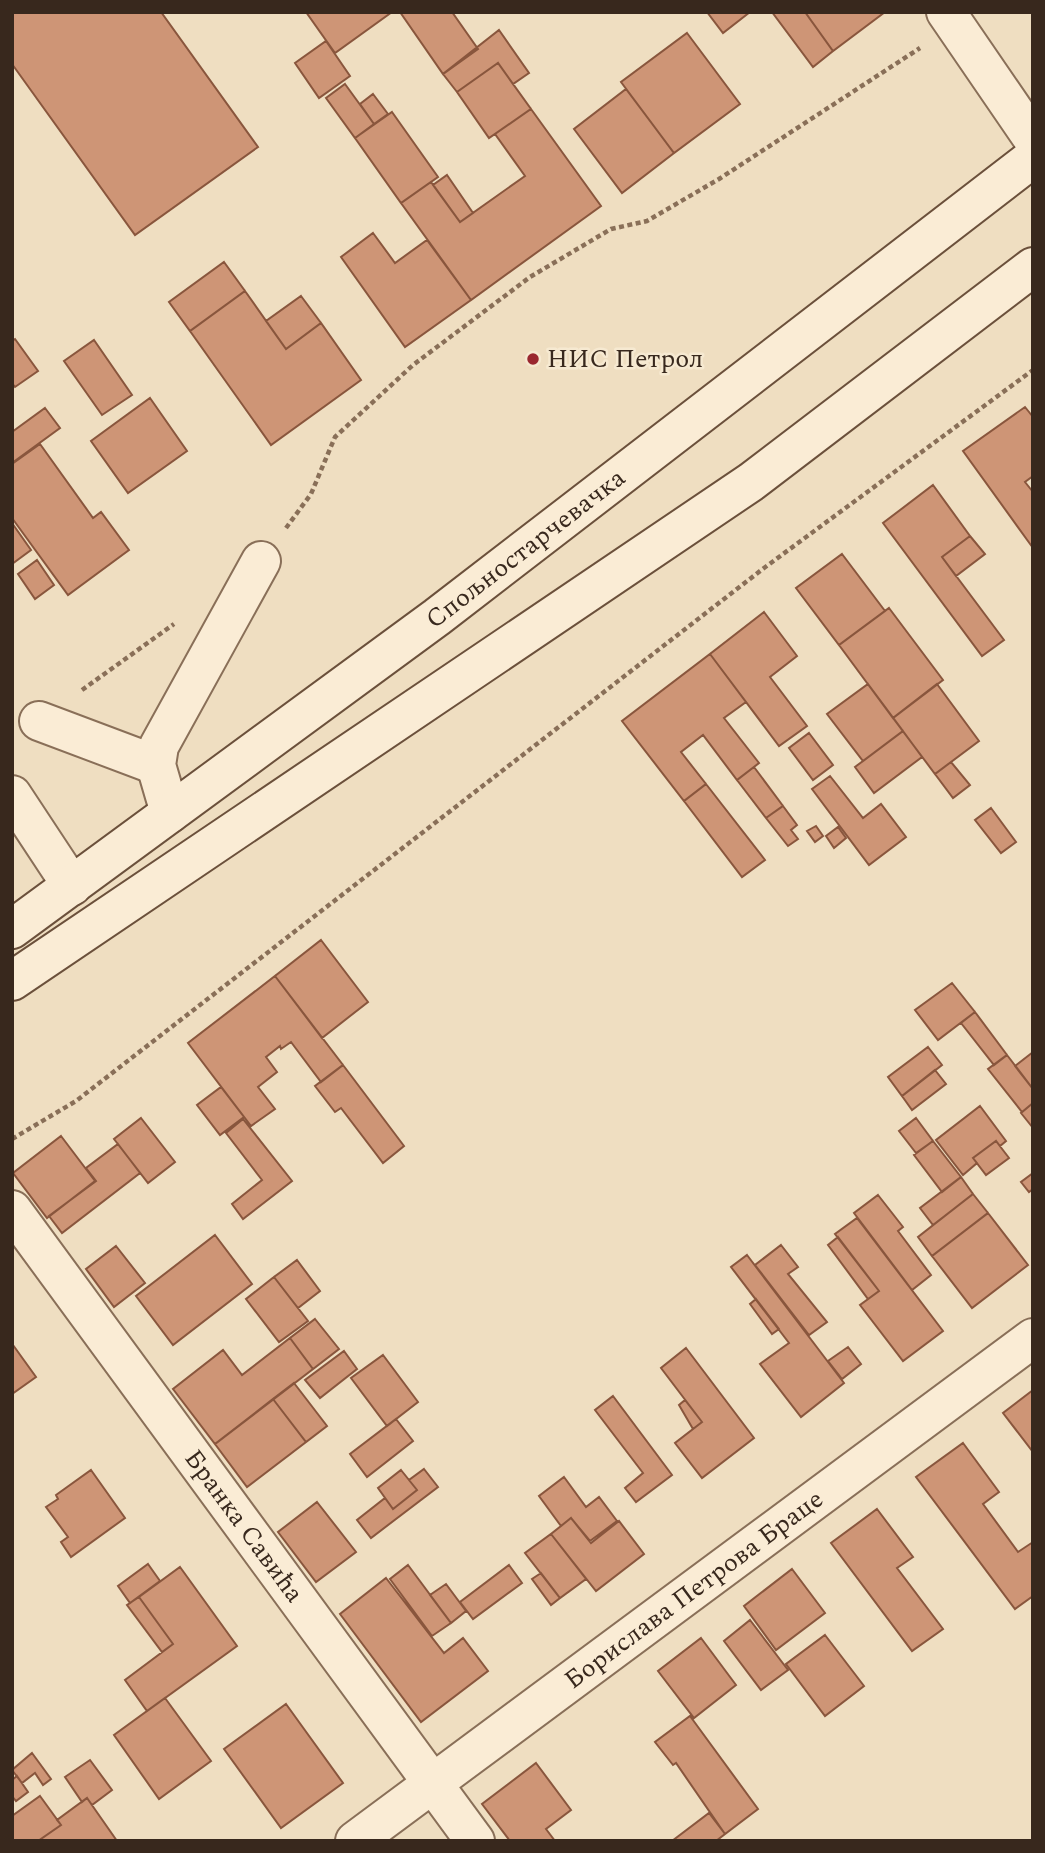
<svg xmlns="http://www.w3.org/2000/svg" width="1045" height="1853" font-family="Spectral,serif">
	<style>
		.building { fill: #ce9576; stroke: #89563d; stroke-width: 2 }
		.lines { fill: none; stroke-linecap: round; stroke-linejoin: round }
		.street-casing { stroke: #896f58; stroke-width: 42 }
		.secondary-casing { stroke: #6b503b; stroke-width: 42 }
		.path { stroke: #896f58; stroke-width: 4.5; stroke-dasharray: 5 3.5; stroke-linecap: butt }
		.street { stroke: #faecd5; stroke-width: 38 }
		.secondary { stroke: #faecd5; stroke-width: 38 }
		.poi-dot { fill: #9a272f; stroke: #f6e9d1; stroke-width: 2.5 }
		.labels { text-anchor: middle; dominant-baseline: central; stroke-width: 5; stroke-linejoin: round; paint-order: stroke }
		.poi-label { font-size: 26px; fill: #38281d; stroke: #f6e9d1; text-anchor: start }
		.street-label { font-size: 26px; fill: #38281d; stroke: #f6e9d1 }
	</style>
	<rect width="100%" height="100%" fill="#efdec1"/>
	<path class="building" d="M12 12H161L258 147 135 235 12 64Z
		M306 12H392L335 53Z
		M400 12H452L478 49 443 74Z
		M707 12H750L723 33Z
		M772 12H805L833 51 813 67Z
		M805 12H885L833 51Z
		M499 30 529 73 513 84 498 63 457 92 443 74Z
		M687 33 740 104 674 153 621 82Z
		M326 41 350 76 319 98 295 63Z
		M498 63 531 109 489 138 457 92Z
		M345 84 374 124 355 138 326 98Z
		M626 89 674 153 622 193 574 129Z
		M373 94 388 114 374 124 360 104Z
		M531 109 601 206 471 300 401 203 431 182 460 222 525 176 495 134Z
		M392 112 438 177 401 203 355 138Z
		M447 175 473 213 460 222 433 185Z
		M373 233 395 263 427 240 471 300 405 347 341 257Z
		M224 262 245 291 190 331 169 302Z
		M245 291 286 349 321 323 361 380 271 445 190 331Z
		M301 296 321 323 286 349 266 321Z
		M15 339 38 371 15 387 12 383V341Z
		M94 340 132 395 102 415 64 361Z
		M150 398 187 451 128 493 91 441Z
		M1025 407 1033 417V476L1025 482 1033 492V548L963 451Z
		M45 408 60 428 12 463V432Z
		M40 444 93 518 101 512 129 550 68 595 12 518V464Z
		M933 485 970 536 942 557 1004 640 982 656 883 523Z
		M12 523 31 550 12 564Z
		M970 536 985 554 956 576 942 557Z
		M842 554 885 611 839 645 796 588Z
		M37 560 54 585 35 599 18 574Z
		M889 608 943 680 893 718 839 645Z
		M764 612 797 656 770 677 807 726 779 746 710 654Z
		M710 654 746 702 724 718 759 763 737 780 703 735 681 752 706 784 684 801 622 721Z
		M868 684 903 731 863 761 827 714Z
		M937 684 979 741 935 774 893 718Z
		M903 731 922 757 874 793 855 767Z
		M809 733 833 765 813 780 789 748Z
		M951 762 970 785 953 798 935 774Z
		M754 767 783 806 766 818 737 780Z
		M830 776 863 818 881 804 906 837 869 865 812 789Z
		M706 784 765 860 742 877 684 801Z
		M783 806 797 825 791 830 798 839 788 846 766 818Z
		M991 808 1016 842 1001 853 975 820Z
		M816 826 823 836 815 842 807 831Z
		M838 827 846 838 834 848 826 836Z
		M321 940 368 1002 322 1038 275 976Z
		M275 976 343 1065 321 1082 291 1042 281 1049 280 1046 266 1057 277 1072 258 1087 275 1109 251 1126 188 1043Z
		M952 983 975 1012 938 1040 915 1010Z
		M975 1012 1007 1055 994 1065 961 1023Z
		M928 1047 942 1065 902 1096 888 1077Z
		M1033 1052V1089L1015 1066Z
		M1007 1055 1033 1089V1103L1022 1112 988 1069Z
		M343 1065 404 1146 383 1163 341 1108 335 1112 315 1086Z
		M935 1070 946 1084 912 1110 902 1096Z
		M221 1087 244 1117 220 1135 197 1105Z
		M1033 1103V1128L1021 1113Z
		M980 1106 1006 1141 1000 1146 996 1141 973 1158 977 1163 963 1175 936 1140Z
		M141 1118 175 1162 148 1183 114 1139Z
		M916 1118 933 1141 916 1153 899 1131Z
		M243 1119 292 1181 243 1219 232 1204 262 1180 226 1133Z
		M61 1136 95 1181 47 1218 13 1173Z
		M933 1141 961 1177 942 1192 914 1155Z
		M996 1141 1009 1158 986 1175 973 1158Z
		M118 1144 140 1173 62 1233 49 1216 96 1181 86 1168Z
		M1033 1173V1189L1029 1192 1021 1182Z
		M961 1177 973 1194 933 1225 920 1208Z
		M973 1194 988 1213 932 1256 918 1237Z
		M878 1195 903 1227 898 1231 931 1275 912 1290 854 1213Z
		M988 1213 1028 1265 972 1308 932 1256Z
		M857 1218 943 1331 903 1361 860 1305 879 1291 835 1234Z
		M215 1235 252 1284 173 1345 136 1296Z
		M838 1237 879 1291 868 1299 828 1245Z
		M781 1245 798 1267 788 1274 827 1322 809 1335 755 1265Z
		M116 1246 145 1283 114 1307 86 1269Z
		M747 1255 844 1383 801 1417 760 1364 789 1343 731 1267Z
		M297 1260 320 1291 298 1308 274 1277Z
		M274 1277 308 1321 279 1342 246 1299Z
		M756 1299 779 1329 772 1334 750 1304Z
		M315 1319 339 1349 313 1369 290 1338Z
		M290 1338 313 1369 215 1444 173 1389 223 1350 242 1375Z
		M13 1345 36 1377 12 1394V1346Z
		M848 1347 861 1364 842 1379 828 1361Z
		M686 1348 754 1438 702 1478 675 1443 702 1422 661 1368Z
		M344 1351 357 1369 320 1398 305 1380Z
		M383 1355 418 1402 387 1426 351 1378Z
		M294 1383 327 1426 306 1442 273 1399Z
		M1033 1390V1452L1003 1413Z
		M613 1396 672 1475 636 1502 625 1488 643 1473 595 1410Z
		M273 1399 306 1442 247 1487 215 1444Z
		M685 1400 702 1422 693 1429 679 1405Z
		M396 1419 413 1441 367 1477 350 1454Z
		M963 1443 999 1492 983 1504 1018 1552 1033 1542V1596L1015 1609 916 1477Z
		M424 1469 438 1487 371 1538 357 1520 385 1498 393 1509 417 1490 409 1480Z
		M91 1470 125 1518 71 1557 61 1542 68 1537 46 1507 58 1499 56 1495Z
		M401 1470 417 1490 393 1509 378 1488Z
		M564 1477 586 1507 599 1497 617 1521 590 1541 571 1518 561 1526 539 1496Z
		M317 1502 356 1552 316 1582 278 1532Z
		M877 1509 913 1557 897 1568 943 1629 912 1651 831 1543Z
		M571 1518 591 1543 619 1521 644 1554 596 1591 551 1534Z
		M551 1534 586 1579 560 1598 525 1553Z
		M148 1564 160 1581 130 1603 118 1586Z
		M408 1565 451 1623 432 1636 390 1579Z
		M509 1565 522 1583 473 1619 460 1602Z
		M180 1567 237 1646 147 1711 125 1680 173 1644 139 1597Z
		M792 1569 825 1613 776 1650 744 1606Z
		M541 1573 560 1598 551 1605 532 1579Z
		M386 1578 444 1653 463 1638 488 1671 421 1722 340 1614Z
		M446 1584 466 1611 451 1623 430 1595Z
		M139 1597 173 1644 162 1652 127 1605Z
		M750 1620 788 1670 761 1690 724 1641Z
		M825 1635 864 1686 825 1716 786 1664Z
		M701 1638 736 1685 694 1718 658 1671Z
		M165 1698 211 1761 159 1799 114 1735Z
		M286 1704 343 1783 281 1828 224 1749Z
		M690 1716 758 1809 725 1834 676 1763 673 1765 655 1742Z
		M32 1753 51 1779 43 1785 35 1773 22 1783 12 1770Z
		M90 1760 112 1790 92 1805 87 1798 82 1802 65 1777Z
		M536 1763 571 1810 546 1829 555 1841H510L482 1804Z
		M17 1776 28 1792 16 1801 12 1796V1780Z
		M40 1796 61 1825 38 1841H12V1816Z
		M87 1798 117 1841H38L61 1825 57 1820Z
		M709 1813 725 1834 716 1841H672Z"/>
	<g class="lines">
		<g class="street-casing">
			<g id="street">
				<path d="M946 12 1033 139"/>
				<path d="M39 721 156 765"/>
				<path d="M12 795 72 886"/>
				<path d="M170 813 156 765 159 746 261 561"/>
				<path id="s1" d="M12 1210 475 1841"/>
				<path id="s2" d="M355 1841 1033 1338"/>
			</g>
		</g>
		<g class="secondary-casing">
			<g id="secondary">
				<path id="s3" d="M12 929 437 617 1033 158"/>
				<path d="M12 981 751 482 1033 267"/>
			</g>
		</g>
		<path class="path" d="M286 528 311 494 335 437 413 365 530 277 611 229 647 221 719 179 920 48
			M82 690 174 624
			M12 1139 76 1101 764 568 1033 370"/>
		<use href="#street" class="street"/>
		<use href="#secondary" class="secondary"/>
	</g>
	<circle class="poi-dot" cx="533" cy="359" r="7"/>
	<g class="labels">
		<g class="poi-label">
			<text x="547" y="359">НИС Петрол</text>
		</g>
		<g class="street-label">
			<text stroke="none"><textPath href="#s3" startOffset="639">Спољностарчевачка</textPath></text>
			<text stroke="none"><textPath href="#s1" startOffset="392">Бранка Савића</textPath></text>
			<text stroke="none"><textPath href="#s2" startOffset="422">Борислава Петрова Браце</textPath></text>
		</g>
	</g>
	<rect width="1045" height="1853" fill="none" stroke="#38281d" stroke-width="28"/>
</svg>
